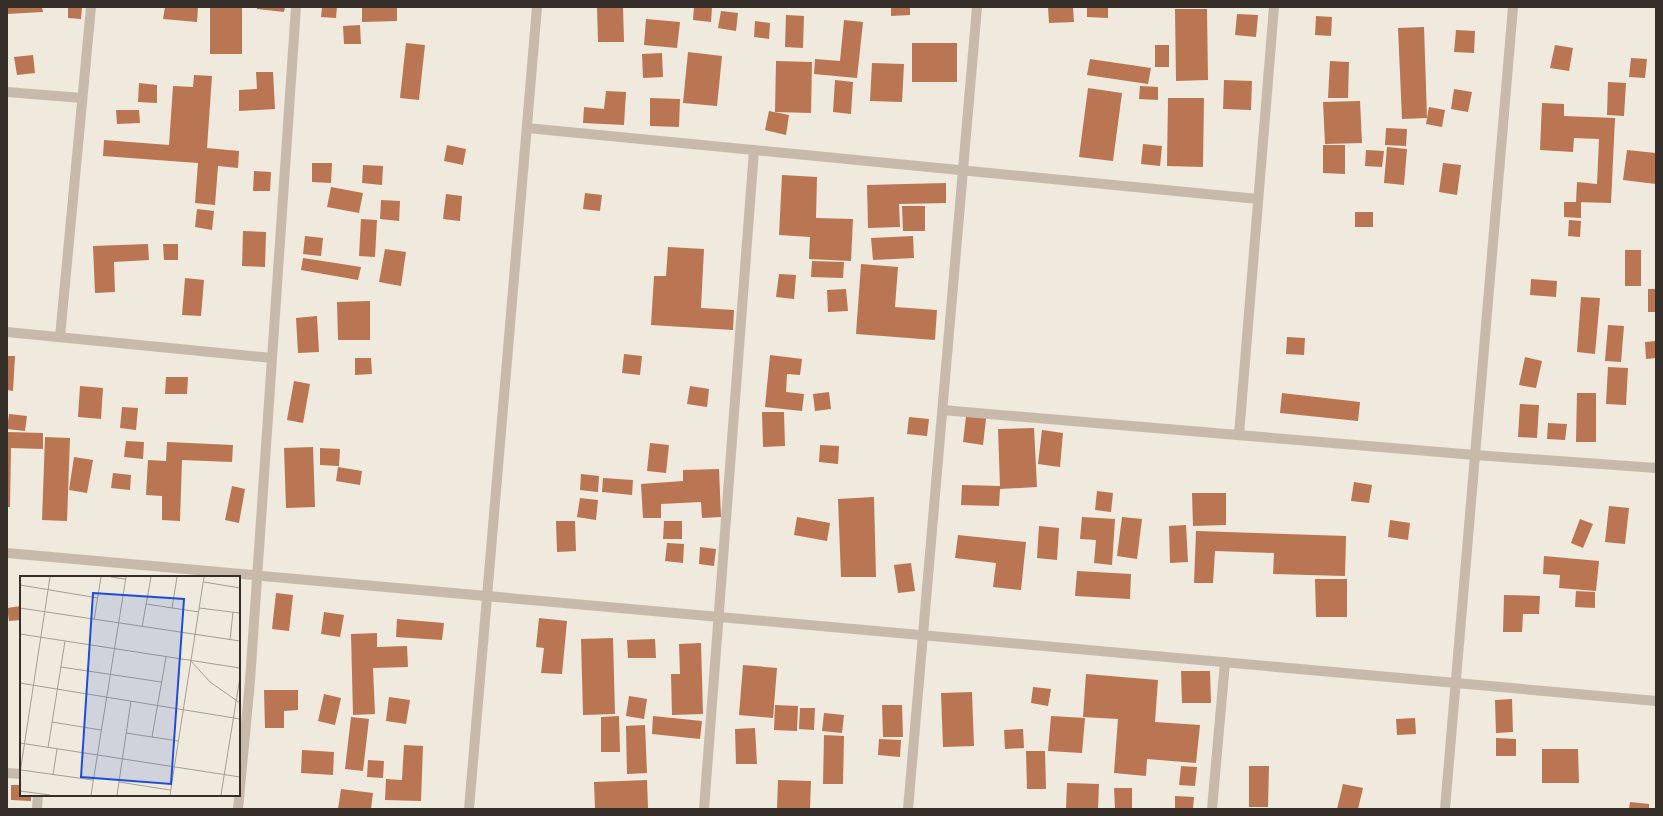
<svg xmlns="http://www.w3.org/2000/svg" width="1663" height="816" font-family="'DejaVu Sans',sans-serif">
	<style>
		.building { fill: #ba7552 }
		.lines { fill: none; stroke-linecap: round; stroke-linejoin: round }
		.minor { stroke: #c7baaa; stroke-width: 10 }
		.inset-road { fill: none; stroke: #a59e95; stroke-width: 1 }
		.view { fill: #1d4ed8; fill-opacity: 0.15; stroke: #1d4ed8; stroke-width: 2 }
		.inset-edge { fill: none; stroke: #352e29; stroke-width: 2 }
	</style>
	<rect width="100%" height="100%" fill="#f0e9dd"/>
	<path class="building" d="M7 7H42L43 12 7 14Z
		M68 7H82L81 19 68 18Z
		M165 7H198L197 22 163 19Z
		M257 7H285L284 12 257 9Z
		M322 7H337L336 18 321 17Z
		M362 7H397V21L362 22Z
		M597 7H623L624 42H598Z
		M694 7H712L711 22 693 20Z
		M891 7H910V15L891 16Z
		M1048 7H1073L1074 22 1049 23Z
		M1087 7H1108V18L1087 17Z
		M210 8H242V54H210Z
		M1175 9H1207L1208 80 1176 81Z
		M721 11 738 13 736 31 718 28Z
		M1237 14 1258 15 1256 37 1235 35Z
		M786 15 804 16 803 48 785 47Z
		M1316 16 1332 17 1331 36 1315 35Z
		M646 19 680 22 677 48 644 45Z
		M844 20 863 22 857 78 814 74 815 59 840 61Z
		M755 21 770 23 769 39 754 37Z
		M360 25 361 44H344L343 26Z
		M1424 27 1427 118 1402 119 1398 28Z
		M1456 30 1475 31 1474 53 1454 52Z
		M406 43 425 45 419 100 400 98Z
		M912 43H957V82H912Z
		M1155 45H1169V67H1155Z
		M1555 45 1573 48 1569 71 1550 68Z
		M688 52 722 56 717 106 683 103Z
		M662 53 663 77 643 78 642 54Z
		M33 55 35 73 17 75 14 57Z
		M1631 58 1647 59 1645 78 1629 77Z
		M1090 59 1151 68 1148 84 1087 75Z
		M776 61 812 62 811 113 775 112Z
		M1330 61 1349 62 1348 98H1328Z
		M872 63 904 64 902 102 870 101Z
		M256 72H273L275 109 239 111V90L257 89Z
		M194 75 212 76 207 148 239 151 238 168 218 166 215 205 195 203 198 163 103 156 104 140 169 145 173 86 193 87Z
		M835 80 853 82 851 114 833 112Z
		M1224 80 1252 81 1251 110 1223 109Z
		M1608 82 1626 83 1624 116 1607 115Z
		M139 83 157 85V103L138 102Z
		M1140 86 1158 87V100L1139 99Z
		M1088 88 1122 93 1113 161 1079 157Z
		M1454 89 1472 92 1468 112 1451 109Z
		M606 91 626 92 624 125 583 123 584 107 604 109Z
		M650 98 680 99 679 127 650 126Z
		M1168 98H1204L1203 167 1167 166Z
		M1360 101 1362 143 1325 144 1323 102Z
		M1542 103 1564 104V116L1615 118 1611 203 1576 202 1577 182 1597 184 1599 139 1574 138 1573 152 1540 150Z
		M1429 107 1445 110 1442 127 1426 124Z
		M116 110H139L140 123 117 124Z
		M769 111 789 115 786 135 765 130Z
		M1386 128 1407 129 1406 146 1385 145Z
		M1143 144 1162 146 1160 166 1141 164Z
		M447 145 466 149 463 165 444 161Z
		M1323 145H1345V174L1323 173Z
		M1387 147 1407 149 1404 185 1384 183Z
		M1366 150 1384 151 1382 167 1365 166Z
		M1627 150 1656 153V184L1623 180Z
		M312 163H332L331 183 312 182Z
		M1443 163 1461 165 1457 195 1439 192Z
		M363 165 383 166 382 185 362 183Z
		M254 171 271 172 270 191H253Z
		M782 175 817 177 816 218 853 219 851 261 809 259 810 237 779 235Z
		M946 183V203L899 204 900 227 868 228 867 185Z
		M331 187 363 193 359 213 327 207Z
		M585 193 602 195 600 211 583 209Z
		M446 194 462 196 460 221 443 219Z
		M381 200 400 201 399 221 380 219Z
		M1564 202H1581V218L1564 217Z
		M902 206H925V231H903Z
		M197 209 214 211 212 230 195 227Z
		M1355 212H1373V227H1355Z
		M361 219 377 220 375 257 359 256Z
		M1569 220 1581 221 1580 237 1568 236Z
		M243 231 266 232 265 267 242 266Z
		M305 236 323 238 321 256 303 254Z
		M913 236 914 258 873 260 871 238Z
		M148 244 149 260 114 262 115 292 95 293 93 246Z
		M163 244H178V260H164Z
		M668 247 704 249 701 308 734 310 733 330 651 325 654 276H666Z
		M385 249 406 252 401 286 379 282Z
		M1625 250H1641V286H1625Z
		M303 258 361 267 358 280 301 270Z
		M812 261 844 262 843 278 811 277Z
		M861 264 898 267 895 307 937 310 935 340 856 334Z
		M779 274 796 275 794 299 776 297Z
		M185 278 204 280 201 316 182 315Z
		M1531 279 1557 281 1556 297 1530 295Z
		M846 289 848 311 828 312 827 290Z
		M1648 289H1656V312H1648Z
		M1581 297 1600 298 1595 354 1577 352Z
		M370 301V340H338L337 302Z
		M317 316 319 352 298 353 296 318Z
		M1608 325 1624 326 1621 362 1605 361Z
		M1287 337 1305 338 1304 355 1286 354Z
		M1656 341V358L1646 359 1645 342Z
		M624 354 642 356 640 375 622 373Z
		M770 355 802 359 800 375 787 374 786 392 804 394 802 411 765 407Z
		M7 356H15L13 391 7 390Z
		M1525 357 1542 361 1536 388 1519 385Z
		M355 358H371L372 374 355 375Z
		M1608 367 1628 368 1626 405 1606 404Z
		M166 377H188L187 394H165Z
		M294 381 310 384 303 423 287 420Z
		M80 386 103 388 101 419 78 417Z
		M690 386 709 389 707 407 687 404Z
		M829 392 831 409 815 411 813 394Z
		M1282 393 1360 402 1358 421 1280 413Z
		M1577 393H1596V442H1576Z
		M1520 404 1539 405 1537 438 1518 437Z
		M122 407 138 408 136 430 120 428Z
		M967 408 987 410 983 445 963 442Z
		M762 412H784L785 446 763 447Z
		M9 414 27 416 25 431 7 429Z
		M909 417 929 419 927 436 907 434Z
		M1548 423 1567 424 1565 440 1547 439Z
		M1034 428 1037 487 1000 489 999 506 961 505 962 485 1000 486 998 429Z
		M1042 430 1063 433 1060 467 1038 464Z
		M7 432 43 433V449L11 448 10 507H7Z
		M45 437 70 438 67 521 42 520Z
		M126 441 144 442 143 459 124 457Z
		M167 442 233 445 232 462 182 460 180 521 162 520V496L146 495 148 460 166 461Z
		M650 443 669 445 666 473 647 471Z
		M820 445 839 446 838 464 819 462Z
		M313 447 315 507 286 508 284 448Z
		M320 448 340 449 339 466 320 465Z
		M74 457 93 460 87 493 69 490Z
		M338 467 362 471 360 485 336 481Z
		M719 469 721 517 702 518 701 502 661 504V518H643L641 484 683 481V470Z
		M113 473 131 475 130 490 111 488Z
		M581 474 599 476 598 492 580 490Z
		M603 478 633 480 632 495 602 492Z
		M1354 482 1372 485 1369 503 1351 501Z
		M232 486 245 489 239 523 225 520Z
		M1097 491 1113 493 1111 512 1095 510Z
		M1192 493H1226V525L1193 526Z
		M874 497 876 577H841L838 499Z
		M580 498 598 500 596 520 577 517Z
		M1609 506 1629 508 1625 544 1605 542Z
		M797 517 830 523 827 541 794 535Z
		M1082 517 1115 519 1112 565 1094 563 1096 540 1080 539Z
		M1122 517 1142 519 1137 559 1117 556Z
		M1580 519 1593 524 1583 548 1571 543Z
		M1390 520 1410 523 1408 540 1388 537Z
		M556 521H575L576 551 557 552Z
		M664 521H682V539H663Z
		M1186 525 1188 562 1170 563 1169 526Z
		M1039 526 1059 528 1057 560 1037 558Z
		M1196 531 1346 536 1345 576 1273 574 1274 553 1215 551 1213 583H1194Z
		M958 535 1026 542 1021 590 993 587 996 563 955 558Z
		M667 543 684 544 683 563 665 561Z
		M700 547 716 549 714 566 699 564Z
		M1544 556 1599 561 1596 591 1559 588 1560 575 1543 574Z
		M911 563 915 591 898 593 894 565Z
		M1077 571 1131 574 1130 599 1075 596Z
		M1315 579H1347V617H1316Z
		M1576 591 1595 592V608L1575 607Z
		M276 593 293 595 289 631 272 629Z
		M1504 595 1540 596 1539 614H1523L1522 632H1503Z
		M21 606V620L9 621 7 608Z
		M324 612 344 615 340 637 321 634Z
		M539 618 567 621 562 674 541 673 544 648 536 647Z
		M397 619 444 623 442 640 396 637Z
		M377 633V647L407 646 408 667 373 668 375 714 353 715 351 634Z
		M613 638 615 714 583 715 581 639Z
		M655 639 656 658H628L627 640Z
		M701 643 703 714 672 715 671 674H680L679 644Z
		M743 665 777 668 773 718 739 715Z
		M1181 671H1210L1211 703H1182Z
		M1086 674 1158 680 1155 722 1200 725 1196 763 1147 759 1146 776 1114 773 1118 719 1083 717Z
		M1033 687 1051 689 1048 706 1031 703Z
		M264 690H298V710L284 711V728H265Z
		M972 692 974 746 943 747 941 693Z
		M324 694 341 698 335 725 318 721Z
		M629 696 647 699 644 719 626 716Z
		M389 697 410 700 406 724 386 721Z
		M1512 699 1513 732 1496 733 1495 700Z
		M775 705 798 706 797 731 774 730Z
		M882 705H902L903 737H883Z
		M800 708H815L814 730 799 729Z
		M824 713 844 715 842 733 822 731Z
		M619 716 620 752H601V717Z
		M653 716 702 721 700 739 652 734Z
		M1051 716 1085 718 1082 753 1048 751Z
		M351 717 369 719 363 771 345 769Z
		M1415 718 1416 734 1397 735 1396 719Z
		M645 725 647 773 627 774 626 726Z
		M755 728 757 764H736L735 729Z
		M1023 729 1024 748 1005 749 1004 730Z
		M824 735 844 736 843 784H823Z
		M1496 738 1516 739V756H1496Z
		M879 739 901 740 900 757 878 755Z
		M404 745 423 746 421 801 385 800 386 779 402 780Z
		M1542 749H1578L1579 783H1542Z
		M302 750 334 752 333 775 301 773Z
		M1026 751H1045L1046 789H1027Z
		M368 760 384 761 383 778 367 777Z
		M1181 766 1197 767 1195 786 1179 785Z
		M1249 766H1269L1268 807H1249Z
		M647 780 648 808 595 809 594 782Z
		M778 780 811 781 810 809H777Z
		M1067 783 1099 784 1098 809H1066Z
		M1343 784 1363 788 1358 809H1337Z
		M11 785H21V795H31V801L11 800Z
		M1114 788H1132V809H1115Z
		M341 789 373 793 371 809H338Z
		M1175 796 1194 797 1193 809H1175Z
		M1630 802 1649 804V809H1629Z"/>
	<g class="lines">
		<path class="minor" d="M7 92 82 98
			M527 128 1258 199
			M7 332 272 358
			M60 337 91 7
			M942 410 1475 455 1656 468
			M1239 435 1274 7
			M7 553 1656 701
			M7 773 21 774
			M37 809 38 795
			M238 809 250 681 296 7
			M469 809 537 7
			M704 809 754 150
			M908 809 977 7
			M1212 809 1225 662
			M1445 809 1513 7"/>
	</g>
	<g transform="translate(20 576)">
		<rect width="220" height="220" fill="#f0e9dd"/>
		<path class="inset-road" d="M91 1 105 3M184 6 220 12M0 9 78 22M126 28 179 36M0 32 220 65M152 32 157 1M179 32 220 37M74 44 81 1M122 51 131 1M0 58 220 92M210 64 213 36M171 85 190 106 220 127M41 91 141 106M0 107 220 143M32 146 81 154M106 157 158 165M132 161 146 81M0 167 220 201M28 172 45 65M1 194 73 204M0 197 30 1M33 199 37 173M99 206 150 214M0 215 30 219M71 219 106 1M97 219 111 125M150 219 184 1M201 219 220 101"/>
		<path class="view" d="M73 17 164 23 151 208 61 201Z"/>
		<rect width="220" height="220" class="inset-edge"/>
	</g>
	<rect width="1663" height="816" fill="none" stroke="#352e29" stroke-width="16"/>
</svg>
